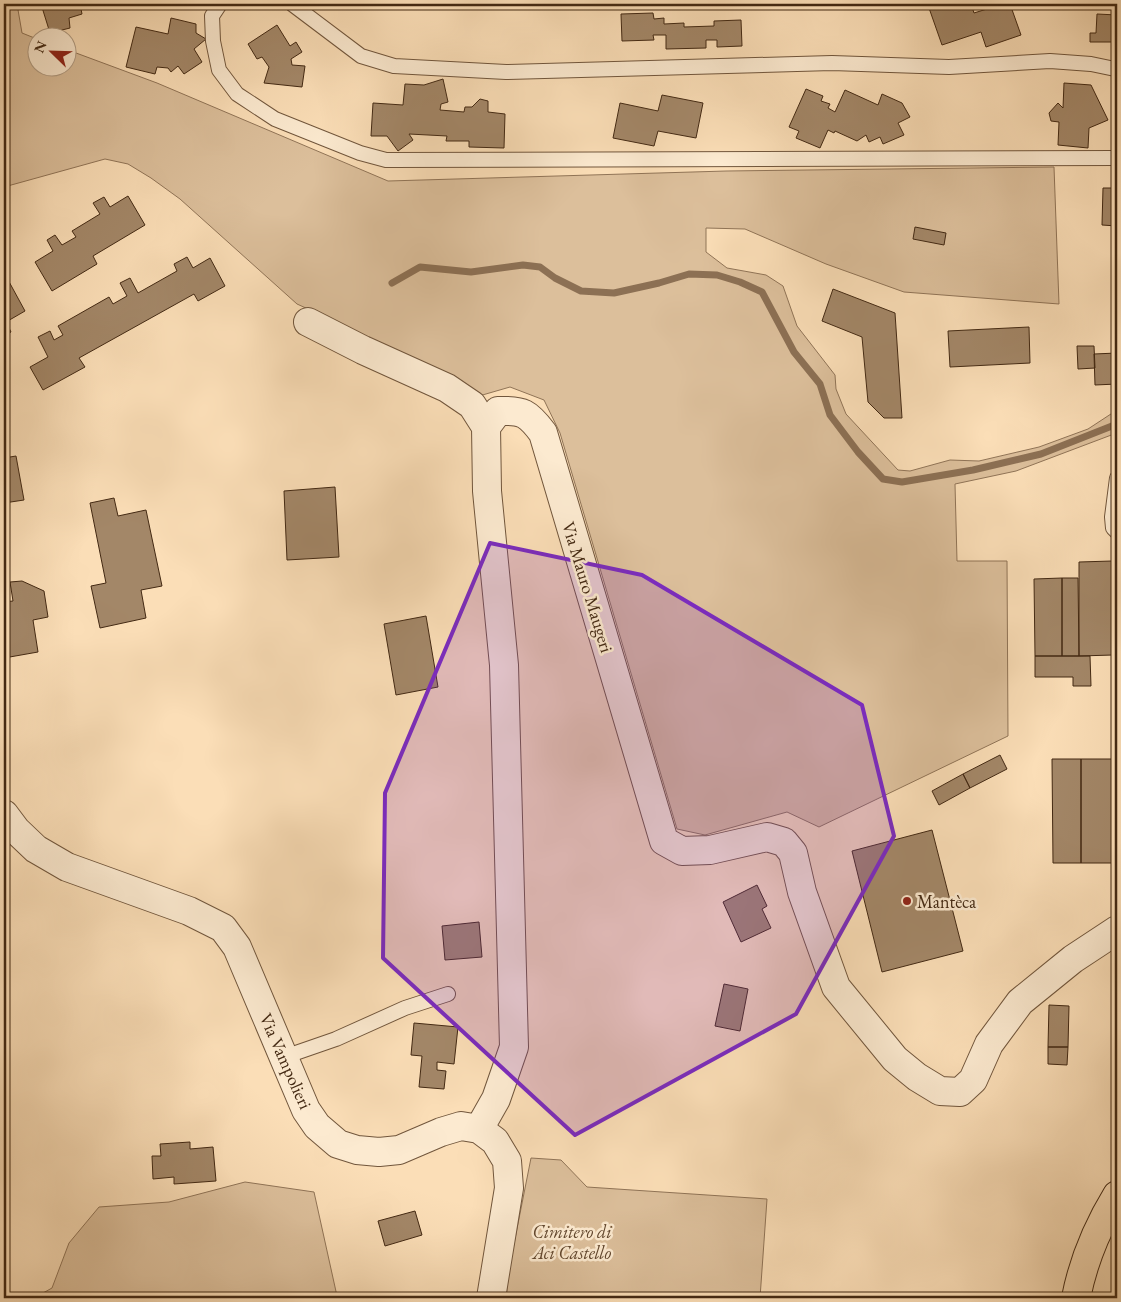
<svg xmlns="http://www.w3.org/2000/svg" width="1121" height="1302" font-family="'EB Garamond',serif">
	<style>
		.green { fill: #dcbf9b; stroke: #907457 }
		.lines { fill: none; stroke-linecap: round; stroke-linejoin: round }
		.stream { stroke: #8c7054; stroke-width: 7 }
		.building { fill: #a38768; stroke: #432913 }
		.service-casing { stroke: #71563c; stroke-width: 16 }
		.minor-casing { stroke: #71563c; stroke-width: 30 }
		.primary-casing { stroke: #432913; stroke-width: 30 }
		.service { stroke: #fcead0; stroke-width: 14 }
		.minor { stroke: #fcead0; stroke-width: 28 }
		.primary { stroke: #fbdeb7; stroke-width: 28 }
		.marked { fill: #7b2cbf; fill-opacity: 0.2; stroke: #7b2cbf; stroke-width: 4; stroke-linejoin: round }
		.poi-dot { fill: #8f2418; stroke: #fcead0; stroke-width: 2 }
		.labels { text-anchor: middle; dominant-baseline: central; stroke-width: 5; stroke-linejoin: round; paint-order: stroke }
		.street-label { font-size: 18px; fill: #432913; stroke: #fcead0 }
		.poi-label { font-size: 18px; fill: #432913; stroke: #fcead0; text-anchor: start }
		.park-label { font-size: 18px; font-style: italic; fill: #62472e; stroke: #fcead0 }
	</style>
	<rect width="100%" height="100%" fill="#fbdeb7"/>
	<filter id="stains"><feTurbulence type="fractalNoise" baseFrequency=".004" numOctaves="4"/><feColorMatrix values="0 0 0 0 .2 0 0 0 0 .09 0 0 0 0 .02 0 0 0 .5 -.17"/></filter>
	<radialGradient id="worn" r=".72"><stop offset=".6" stop-color="#630" stop-opacity="0"/><stop offset="1" stop-color="#630" stop-opacity=".3"/></radialGradient>
	<path class="green" d="M4 4H17L22 33 37 39 38 68H68V50L157 83 388 181 726 171 1054 167 1059 304 904 292 826 264 745 229 706 228V252L727 268 766 275 783 286 797 326 835 375 836 389 846 414 898 470 910 471 950 460 979 461 1039 447 1088 429 1117 410V432L1114 434 1016 471 955 484 957 561H1007L1008 736 819 827 787 812 705 835 677 829 560 433 544 400 510 387 479 396 337 322 297 304 180 199 151 178 128 164 105 159 4 187Z
		M531 1158 561 1160 587 1187 767 1199 760 1298H506L509 1269Z
		M245 1182 314 1192 337 1296 336 1298H34L52 1288 69 1243 99 1207 169 1202Z"/>
	<g class="lines">
		<path class="stream" d="M392 283 420 267 471 272 523 265 540 267 555 278 581 291 614 293 659 283 689 274 717 275 740 282 762 292 794 352 820 384 830 415 858 452 883 479 902 482 973 470 1041 454 1117 424"/>
	</g>
	<path class="building" d="M41 4H80L82 14 69 18 70 28 50 33Z
		M942 4H971L974 13 1003 4H1010L1021 35 986 47 981 32 942 45 929 8Z
		M653 13 654 19 664 18V24L684 23V27L714 26V21L741 20 742 46 717 47V40H706V48L666 49V35H653L654 40 622 41 621 14Z
		M1097 14 1117 15V42H1090V33H1096Z
		M171 18 196 24V33L206 39 194 49 202 62 184 74 178 66 171 72 168 68 157 67 155 74 126 67 136 27 168 34Z
		M277 25 290 46 296 42 302 52 291 59 292 65 305 66 302 87 264 83 269 67 262 57 257 59 248 44Z
		M443 79 448 102 441 104 440 110 464 112 465 107H472L480 99 488 101V112L505 114 504 148 469 147V141H446L447 136 409 134 413 140 398 151 387 136H371L373 103 403 105 405 84 424 85Z
		M1064 83 1091 85 1108 120 1089 128 1088 148 1058 145 1059 122 1051 121 1049 113 1058 103 1063 108Z
		M806 89 823 96 821 101 830 104 828 108 835 112 845 90 878 105 882 94 902 103 910 117 898 123 904 135 883 144 880 137 869 142 866 135 857 141 835 131 834 133 828 130 820 148 796 138 799 131 789 127Z
		M662 95 703 103 696 138 658 131 654 146 613 138 620 103 658 111Z
		M1103 188H1117V226L1102 225Z
		M128 196 145 225 93 256 97 264 52 291 35 262 53 251 47 240 55 235 62 245 76 237 72 231 100 214 93 203 104 197 110 207Z
		M915 227 946 233 944 245 913 239Z
		M187 257 193 268 210 258 225 286 198 301 194 294 79 358 85 367 43 390 30 367 48 357 38 337 50 331 54 340 63 335 58 326 109 297 113 304 127 296 120 283 130 278 138 293 177 271 174 264Z
		M7 278 25 311 6 322 11 332 4 336V280Z
		M833 289 895 313 902 418H884L868 402 862 337 822 321Z
		M1029 327 1030 363 950 367 948 331Z
		M1077 346H1094L1095 368 1078 369Z
		M1117 353V384L1095 385 1094 354Z
		M16 456 24 500 4 503V458Z
		M335 487 339 557 287 560 284 491Z
		M114 498 118 516 146 510 162 586 141 590 146 618 100 628 91 586 106 583 90 503Z
		M1112 561 1113 655 1079 656V562Z
		M1062 578H1078L1079 656H1062Z
		M1062 578V656H1035L1034 579Z
		M22 581 44 591 48 617 33 620 38 652 4 658V602L13 601 10 582Z
		M426 616 438 687 396 695 384 624Z
		M1035 656H1090L1091 686H1073V677H1035Z
		M1000 755 1007 769 970 788 963 774Z
		M1052 759H1081V863H1053Z
		M1081 759H1112V863H1081Z
		M963 774 970 788 939 805 932 791Z
		M932 830 963 951 882 972 852 851Z
		M757 885 767 906 762 909 771 928 741 942 723 902Z
		M479 922 482 957 445 960 442 926Z
		M724 984 748 989 740 1031 715 1026Z
		M1049 1005 1069 1006 1068 1047H1048Z
		M414 1023 458 1027 454 1064 437 1062V1070L446 1071 444 1089 419 1087 422 1056 411 1055Z
		M1048 1047H1068L1067 1065 1048 1064Z
		M190 1142V1149L213 1147 216 1181 174 1184V1177L153 1179 152 1156H161L160 1144Z
		M415 1211 422 1235 385 1246 378 1221Z"/>
	<g class="lines">
		<g class="service-casing">
			<path id="service" d="M220 4 212 16 213 41 219 70 237 94 275 119 360 153 386 160 1117 158
				M292 4 361 56 394 66 506 72 832 63 949 67 1050 61 1091 64 1115 69 1117 71
				M1117 478 1112 517 1113 528 1117 532
				M284 1057 336 1039 405 1008 448 994"/>
		</g>
		<g class="minor-casing">
			<path id="minor" d="M308 322 363 350 447 388 472 405 486 427
				M4 814 16 830 36 849 67 867 189 911 223 928 237 947 306 1110 317 1126 338 1144 357 1150 379 1152 399 1150 441 1132 461 1126 479 1129 495 1141 507 1161 509 1188 491 1298
				M479 1129 496 1099 514 1047 504 665 487 491 486 427 498 411C523 410 528 413 543 433L664 841 682 851 710 850 767 837 784 842 793 853 802 892 836 987 895 1059 917 1077 940 1091 960 1092 973 1080 989 1044 1020 1002 1073 959 1117 930"/>
		</g>
		<g class="primary-casing">
			<path id="primary" d="M1076 1298C1083 1262 1098 1226 1117 1195"/>
		</g>
		<use href="#service" class="service"/>
		<use href="#minor" class="minor"/>
		<use href="#primary" class="primary"/>
	</g>
	<path class="marked" d="M490 543 642 575 862 705 894 836 796 1014 575 1135 383 958 385 793Z"/>
	<circle class="poi-dot" cx="907" cy="901" r="5"/>
	<g class="labels">
		<g class="street-label">
			<text transform="translate(588 587) rotate(73)">Via Mauro Maugeri</text>
			<text transform="translate(286 1061) rotate(66)">Via Vampolieri</text>
		</g>
		<g class="poi-label">
			<text x="917" y="901">Mantèca</text>
		</g>
		<g class="park-label">
			<text x="572" y="1231">Cimitero di<tspan x="572" dy="21">Aci Castello</tspan></text>
		</g>
	</g>
	<rect width="1121" height="1302" fill="none" stroke="#fbdeb7" stroke-width="20"/>
	<rect x="5" y="5" width="1111" height="1292" fill="none" stroke="#432913" stroke-width="2.5"/>
	<rect x="10" y="10" width="1101" height="1282" fill="none" stroke="#432913"/>
	<g transform="translate(52 52) rotate(293)"><circle r="24" fill="#fcead0" stroke="#b29d84"/>
	<path d="M0-4L9 19L0 12L-9 19Z" fill="#8f2418"/>
	<text y="-8" font-size="14" font-weight="bold" text-anchor="middle" fill="#432913">N</text>
	</g>
	<rect width="100%" height="100%" filter="url(#stains)"/>
	<rect width="100%" height="100%" fill="url(#worn)"/>
</svg>
